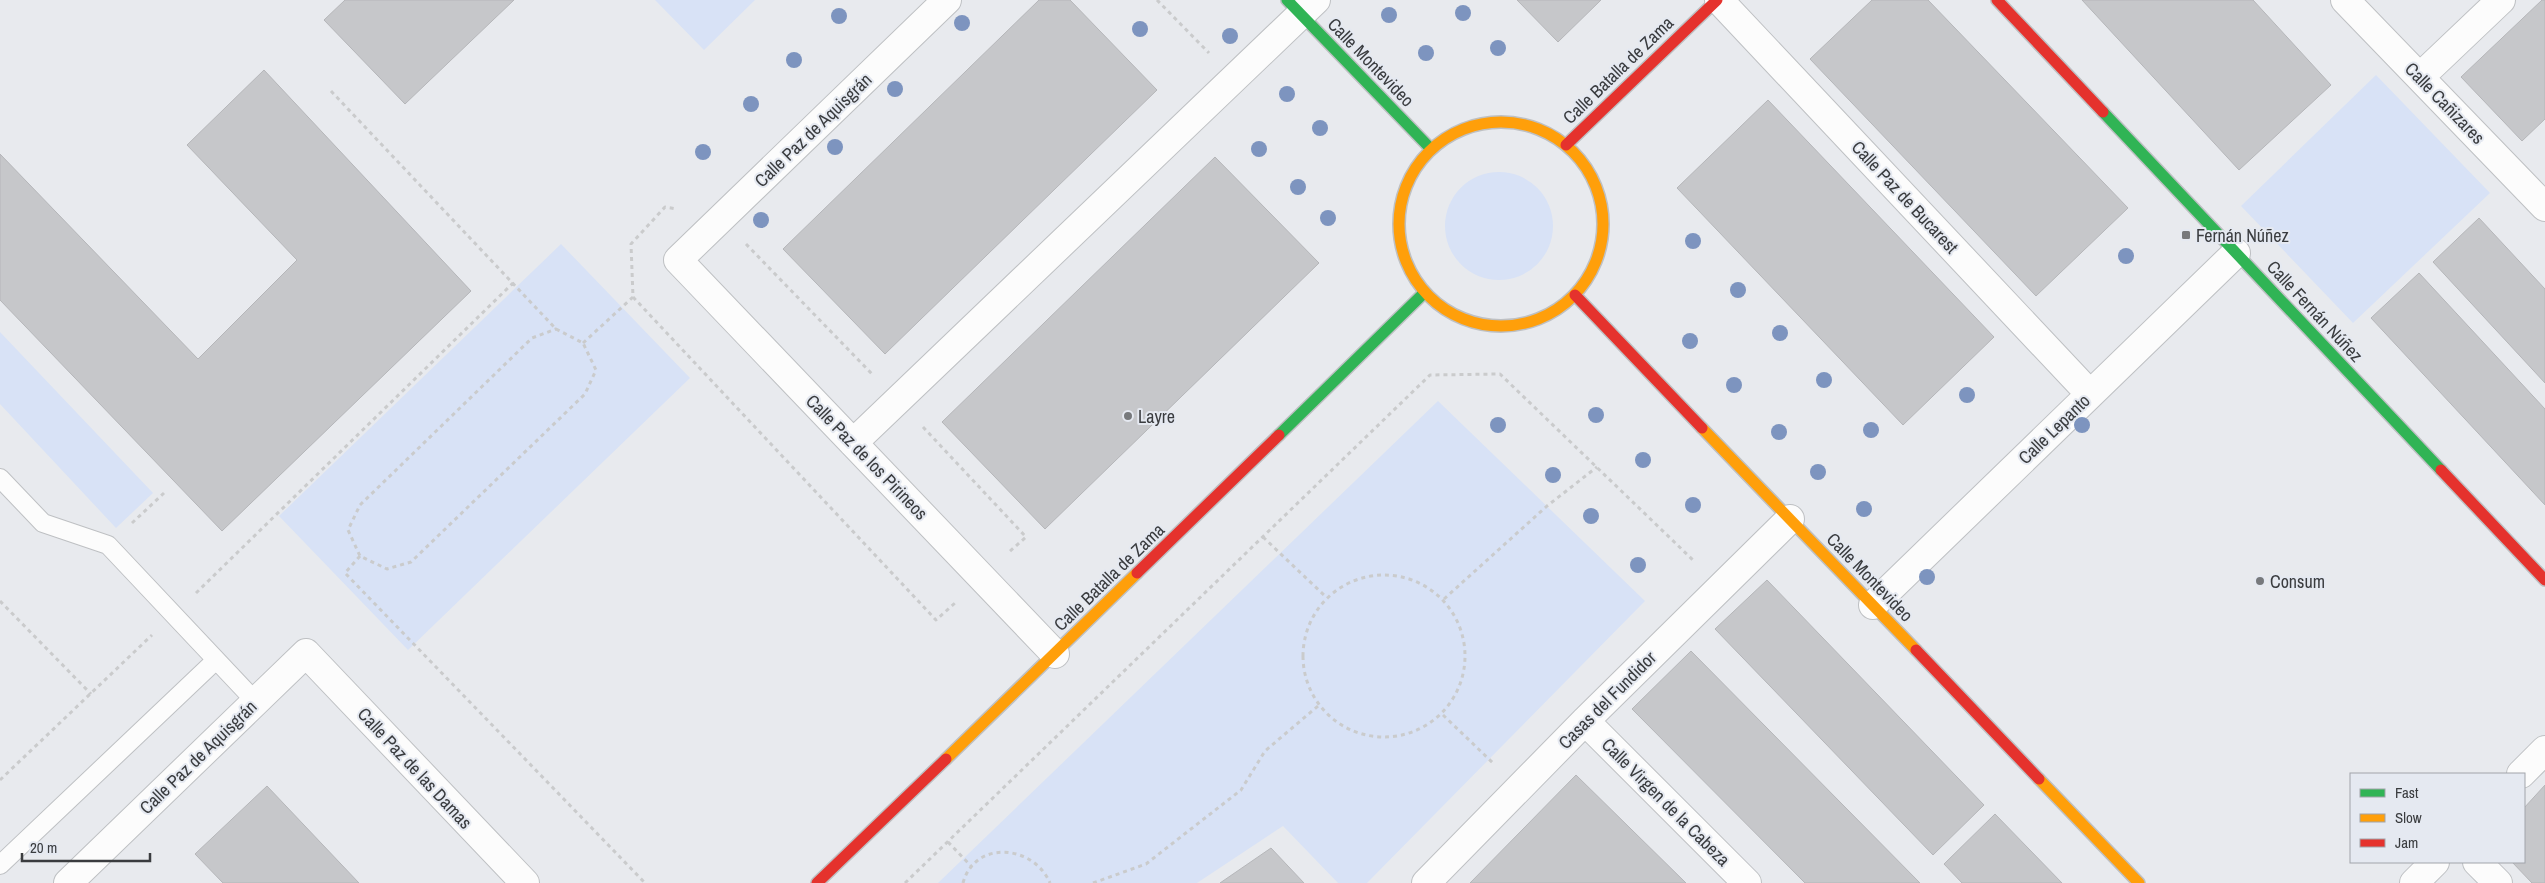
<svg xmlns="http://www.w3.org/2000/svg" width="2545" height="883" font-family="'Archivo Narrow',sans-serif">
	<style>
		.green { fill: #d8e2f6 }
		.building { fill: #c6c7ca; stroke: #b5b6b9 }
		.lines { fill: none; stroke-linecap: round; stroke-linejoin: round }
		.lane-casing { stroke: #bec0c3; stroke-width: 20 }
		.street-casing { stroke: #bec0c3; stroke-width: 30 }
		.fast-casing { stroke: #bec0c3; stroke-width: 14 }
		.slow-casing { stroke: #bec0c3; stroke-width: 14 }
		.jam-casing { stroke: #bec0c3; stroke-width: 14 }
		.path { stroke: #cacbcc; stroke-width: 3; stroke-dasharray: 4 4; stroke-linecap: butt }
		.lane { stroke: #fcfcfc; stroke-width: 18 }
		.street { stroke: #fcfcfc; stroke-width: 28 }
		.fast { stroke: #30b455; stroke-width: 11 }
		.slow { stroke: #ff9f0a; stroke-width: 11 }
		.jam { stroke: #e5322d; stroke-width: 11 }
		.tree { fill: #7d94bf }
		.poi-dot { fill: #77797c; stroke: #e5e9f1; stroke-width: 2 }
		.labels { text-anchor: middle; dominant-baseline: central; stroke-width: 4; stroke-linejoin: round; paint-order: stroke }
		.street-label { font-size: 18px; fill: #3a3c3f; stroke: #e5e9f1 }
		.poi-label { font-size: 18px; fill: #3a3c3f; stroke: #e5e9f1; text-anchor: start }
	</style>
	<rect width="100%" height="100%" fill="#e8eaee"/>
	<path class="green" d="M655 0H755L704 50Z
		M2376 75 2490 193 2353 323 2241 206Z
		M1445 226a54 54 0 1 1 108 0a54 54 0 1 1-108 0Z
		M561 244 690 378 408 650 279 516Z
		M0 332 153 493 116 528 0 404Z
		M1438 401 1645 601 1367 883H1338L1283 826 1197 883H938Z"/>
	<path class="building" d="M345 0H514L405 104 324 20Z
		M1039 0H1070L1157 90 885 354 783 249Z
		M1517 0H1601L1558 42Z
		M1872 0H1928L2128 208 2036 296 1810 59Z
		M2082 0H2253L2331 85 2239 170Z
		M2542 0H2545V119L2522 141 2461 77Z
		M264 70 471 291 222 531 0 300V154L198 359 297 260 187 145Z
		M1768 100 1994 337 1903 425 1677 188Z
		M1215 157 1319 263 1045 529 942 422Z
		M2479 218 2545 289V383L2433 262Z
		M2419 273 2545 409V505L2371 318Z
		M1767 580 1984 805 1933 855 1715 629Z
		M1691 651 1920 883H1805L1632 709Z
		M1576 775 1686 883H1470Z
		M2545 785V883H2532L2512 862H2524V808Z
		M267 786 359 883H223L195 854Z
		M1995 814 2062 883H1962L1944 864Z
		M1271 848 1304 883H1220Z"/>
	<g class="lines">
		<g class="lane-casing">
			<path id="lane" d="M0 478 43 523 108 545 256 702
				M0 865 216 660"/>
		</g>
		<g class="street-casing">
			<path id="street" d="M947 0 678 260 1055 654
				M1719 0 2090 394
				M2345 0 2545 207
				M2420 77 2501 0
				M853 443 1316 0
				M1873 605 2236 253
				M1585 721 1747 883
				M2521 774 2545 750
				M2477 862 2498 883
				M68 883 306 653 525 883
				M1426 883 1585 721 1790 519
				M2414 883 2435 862"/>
		</g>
		<g class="fast-casing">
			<path id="fast" d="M1287 0 1431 149
				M2103 112 2441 470
				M1279 435 1424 293"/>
		</g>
		<g class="slow-casing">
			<path id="slow" d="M1399 224a102 102 0 1 1 204 0a102 102 0 1 1-204 0Z
				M1702 428 1916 650
				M946 759 1137 573
				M2039 779 2139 883"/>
		</g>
		<g class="jam-casing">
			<path id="jam" d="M1997 0 2103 112
				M1566 145 1717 0
				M1575 295 1702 428
				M2441 470 2545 580
				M1137 573 1279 435
				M1916 650 2039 779
				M817 883 946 759"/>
		</g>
		<path class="path" d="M1157 0 1209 53
			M331 91 556 329
			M746 244 872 374
			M633 297 936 620 955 603
			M556 329 583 343 596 370 585 394 411 562 387 569 360 556 348 530 360 505 532 338Z
			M583 343 633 297 631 244 665 207 677 209
			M923 427 1026 537 1009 552
			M132 523 164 493
			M1263 537 1326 597
			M360 556 345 573 645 883
			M1303 656a81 81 0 1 1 162 0a81 81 0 1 1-162 0Z
			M196 593 513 283
			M1444 599 1547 506 1597 467
			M0 601 91 694
			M1443 715 1493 763
			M0 780 152 635
			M948 842 972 867
			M905 883 1430 375 1500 374 1695 562
			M963 883C975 839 1034 845 1050 883
			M1093 883 1146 864 1241 790 1265 751 1318 706"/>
		<use href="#lane" class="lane"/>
		<use href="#street" class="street"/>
		<use href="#fast" class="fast"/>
		<use href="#slow" class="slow"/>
		<use href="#jam" class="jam"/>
	</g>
	<g class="tree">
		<circle cx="1463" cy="13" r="8"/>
		<circle cx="1389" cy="15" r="8"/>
		<circle cx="839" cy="16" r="8"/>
		<circle cx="962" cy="23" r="8"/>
		<circle cx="1140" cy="29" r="8"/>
		<circle cx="1230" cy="36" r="8"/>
		<circle cx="1498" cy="48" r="8"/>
		<circle cx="1426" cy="53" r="8"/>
		<circle cx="794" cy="60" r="8"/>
		<circle cx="895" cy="89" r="8"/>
		<circle cx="1287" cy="94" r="8"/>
		<circle cx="751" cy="104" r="8"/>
		<circle cx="1320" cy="128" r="8"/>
		<circle cx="835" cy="147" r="8"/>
		<circle cx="1259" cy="149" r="8"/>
		<circle cx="703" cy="152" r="8"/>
		<circle cx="1298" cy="187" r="8"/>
		<circle cx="1328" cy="218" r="8"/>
		<circle cx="761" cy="220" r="8"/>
		<circle cx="1693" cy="241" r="8"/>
		<circle cx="2126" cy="256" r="8"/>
		<circle cx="1738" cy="290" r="8"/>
		<circle cx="1780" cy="333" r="8"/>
		<circle cx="1690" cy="341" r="8"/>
		<circle cx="1824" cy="380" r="8"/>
		<circle cx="1734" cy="385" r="8"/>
		<circle cx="1967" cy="395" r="8"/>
		<circle cx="1596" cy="415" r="8"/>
		<circle cx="1498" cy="425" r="8"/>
		<circle cx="2082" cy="425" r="8"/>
		<circle cx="1871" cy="430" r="8"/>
		<circle cx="1779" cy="432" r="8"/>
		<circle cx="1643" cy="460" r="8"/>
		<circle cx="1818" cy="472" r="8"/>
		<circle cx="1553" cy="475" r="8"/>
		<circle cx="1693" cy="505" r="8"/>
		<circle cx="1864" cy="509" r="8"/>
		<circle cx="1591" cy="516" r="8"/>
		<circle cx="1638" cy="565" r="8"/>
		<circle cx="1927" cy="577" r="8"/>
	</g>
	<g class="poi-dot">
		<rect x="2181" y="230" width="10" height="10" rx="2.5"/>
		<circle cx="1128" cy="416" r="5"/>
		<circle cx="2260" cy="581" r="5"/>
	</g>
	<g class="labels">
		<g class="street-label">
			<text transform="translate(1371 62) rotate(46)">Calle Montevideo</text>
			<text transform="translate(1618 70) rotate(-44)">Calle Batalla de Zama</text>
			<text transform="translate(2445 103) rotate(46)">Calle Cañizares</text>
			<text transform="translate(813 130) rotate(-44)">Calle Paz de Aquisgrán</text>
			<text transform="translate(1905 197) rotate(47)">Calle Paz de Bucarest</text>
			<text transform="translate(2315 311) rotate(47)">Calle Fernán Núñez</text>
			<text transform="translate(2054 429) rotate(-44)">Calle Lepanto</text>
			<text transform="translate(867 457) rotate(46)">Calle Paz de los Pirineos</text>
			<text transform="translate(1109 577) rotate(-44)">Calle Batalla de Zama</text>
			<text transform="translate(1870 577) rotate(46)">Calle Montevideo</text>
			<text transform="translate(1607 700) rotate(-45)">Casas del Fundidor</text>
			<text transform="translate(198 757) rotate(-44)">Calle Paz de Aquisgrán</text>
			<text transform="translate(415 768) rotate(47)">Calle Paz de las Damas</text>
			<text transform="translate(1666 802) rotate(45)">Calle Virgen de la Cabeza</text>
		</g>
		<g class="poi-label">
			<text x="2196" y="235">Fernán Núñez</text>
			<text x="1138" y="416">Layre</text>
			<text x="2270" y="581">Consum</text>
		</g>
	</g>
	<rect x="2350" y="773" width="175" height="90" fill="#e5e9f1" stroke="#a1a4aa"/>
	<rect x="2360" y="789" width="25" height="8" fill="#30b455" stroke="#a1a4aa"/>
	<text x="2395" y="798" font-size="15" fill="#3a3c3f">Fast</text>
	<rect x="2360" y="814" width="25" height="8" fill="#ff9f0a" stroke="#a1a4aa"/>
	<text x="2395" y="823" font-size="15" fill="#3a3c3f">Slow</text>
	<rect x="2360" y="839" width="25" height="8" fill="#e5322d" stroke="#a1a4aa"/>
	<text x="2395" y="848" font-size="15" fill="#3a3c3f">Jam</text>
	<path d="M22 853v8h128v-8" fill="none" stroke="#3a3c3f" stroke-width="2.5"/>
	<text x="30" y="853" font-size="15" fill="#3a3c3f" stroke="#e5e9f1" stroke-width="4" paint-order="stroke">20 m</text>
</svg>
